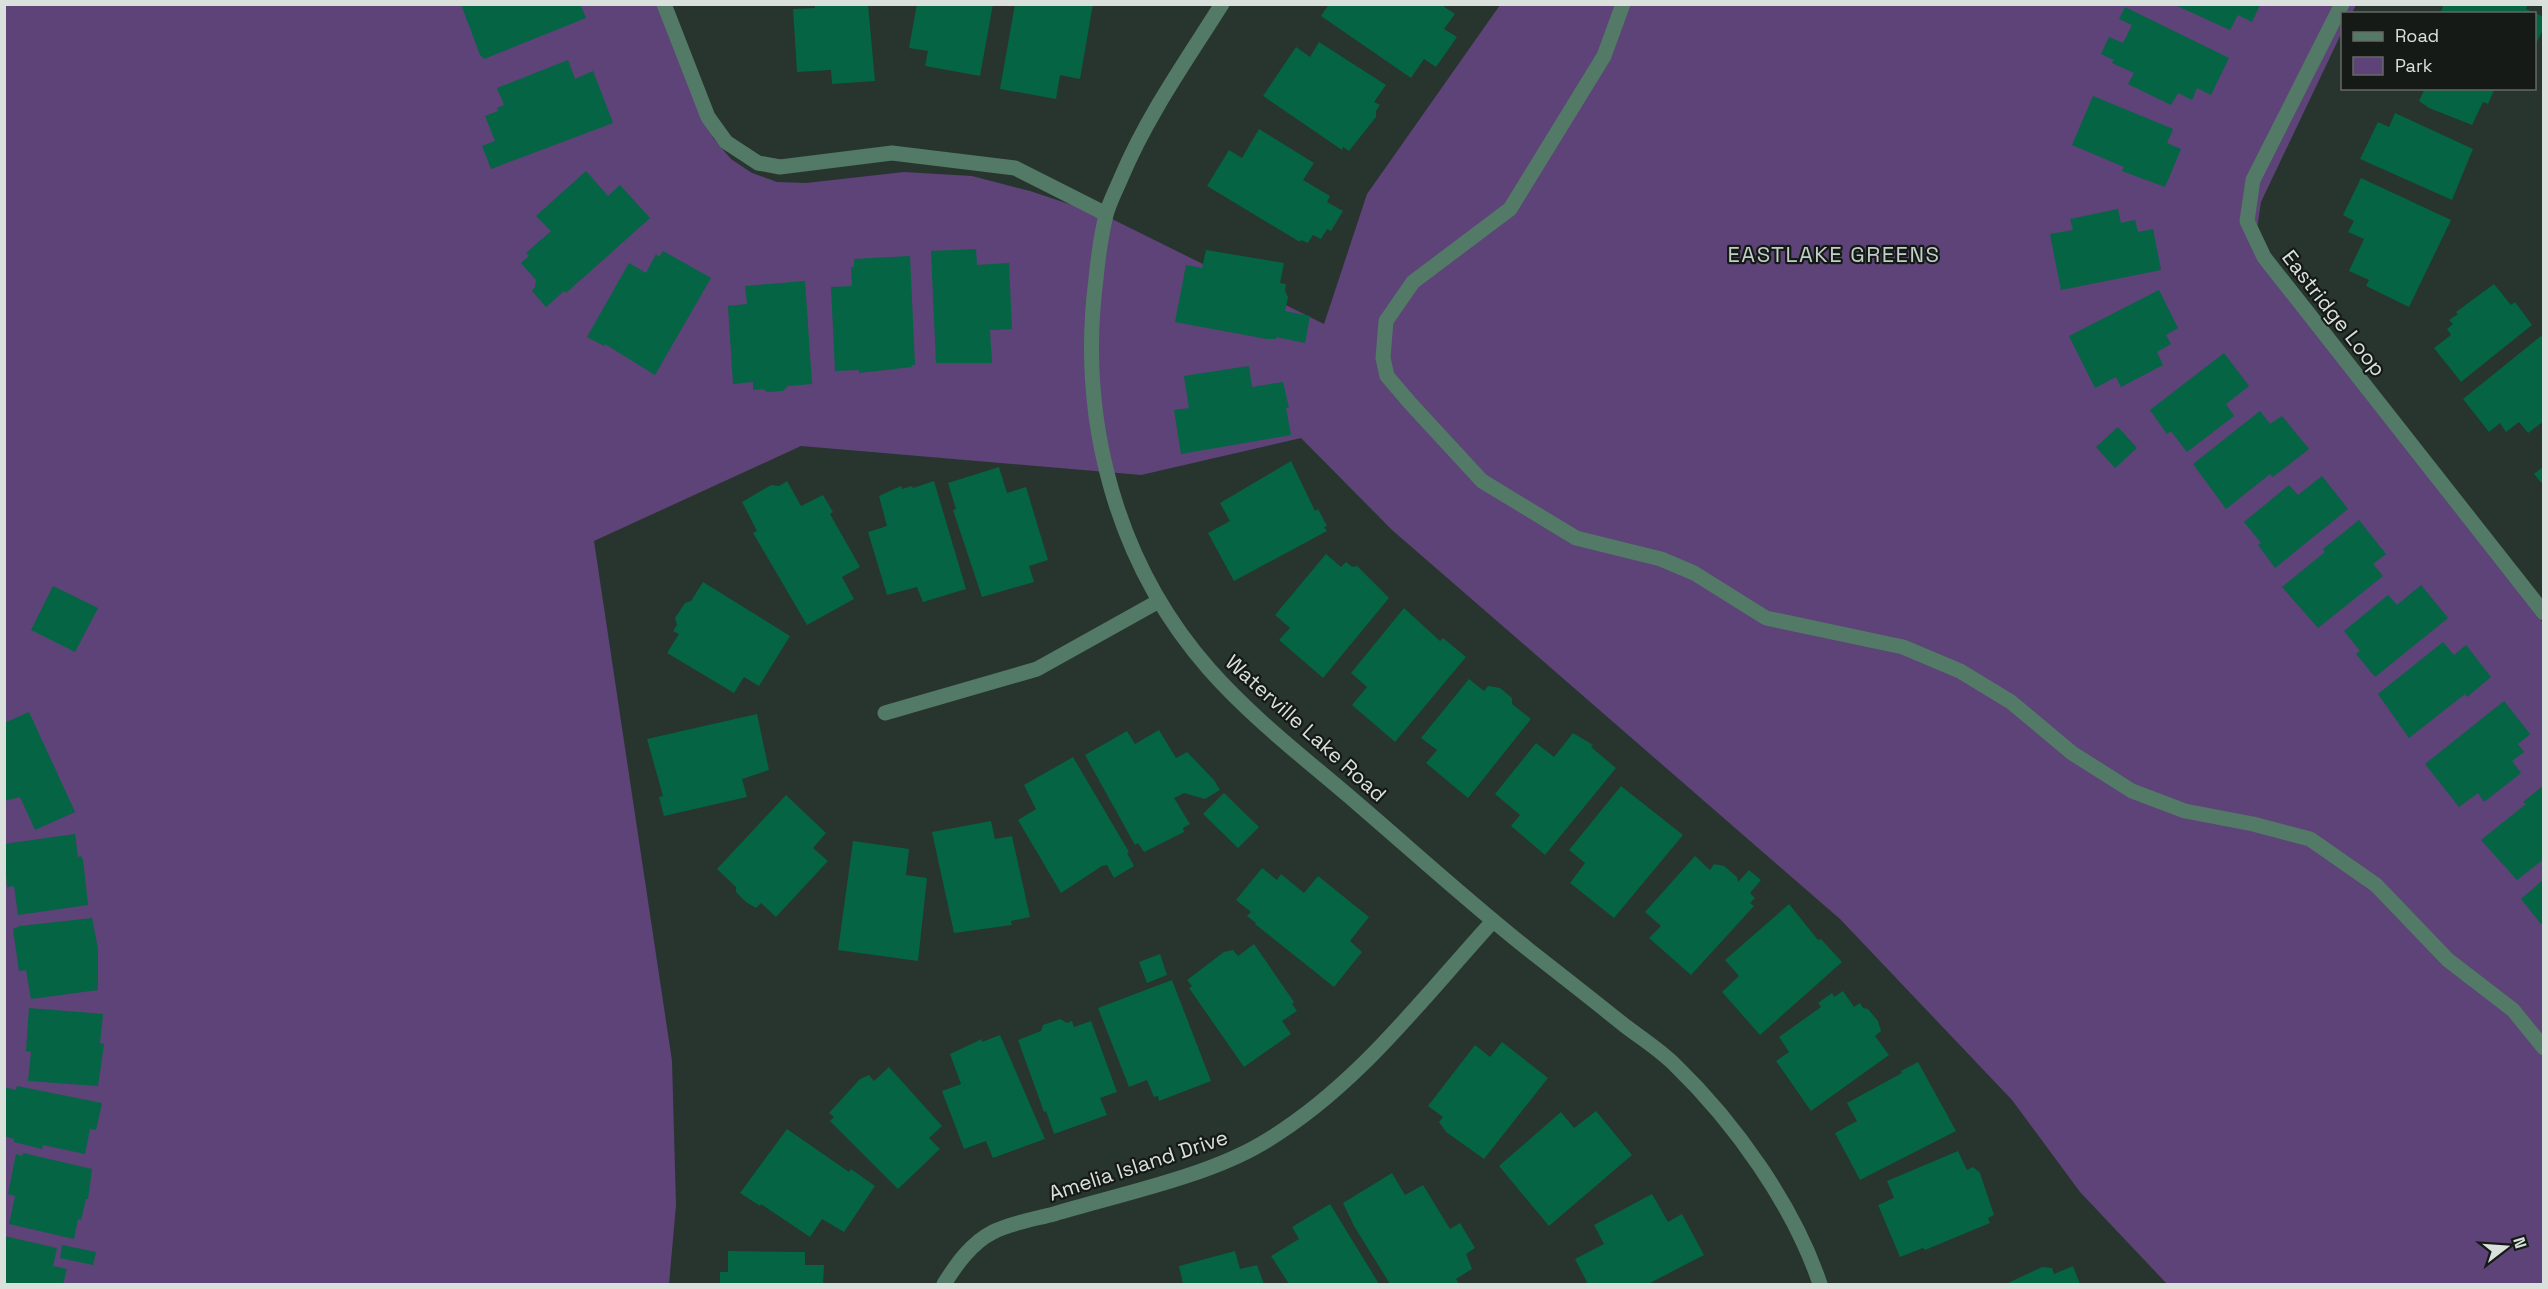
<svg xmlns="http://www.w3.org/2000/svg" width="2548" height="1289" font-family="'Space Grotesk',sans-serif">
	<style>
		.green { fill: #5d4377 }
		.building { fill: #046444 }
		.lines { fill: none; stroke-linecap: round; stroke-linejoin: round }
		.minor { stroke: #527a66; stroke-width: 15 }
		.labels { text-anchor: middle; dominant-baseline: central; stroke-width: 4.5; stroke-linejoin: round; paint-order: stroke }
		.street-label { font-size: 21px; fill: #dae1dd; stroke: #151a17 }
		.neighbourhood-label { font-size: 22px; letter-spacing: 1.5px; fill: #c0cfc7; stroke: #151a17 }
	</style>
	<rect width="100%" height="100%" fill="#28342e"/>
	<path class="green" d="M5 5H661L713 138 731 159 752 173 777 182 806 183 904 172 972 176 1030 191 1108 217 1324 324 1367 194 1500 5H2356L2352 13 2342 14V32L2261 202 2257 229 2276 283 2543 623V1284H2167L2080 1192 2012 1100 1840 919 1392 530 1301 438 1141 475 801 446 594 541 672 1061 676 1205 669 1284H5Z"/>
	<path class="building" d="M461 4H580L586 18 484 59 480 55Z
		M815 4H868L875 81 832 84 831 70 797 72 793 9 815 8Z
		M917 4H993L980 76 925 66 928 51 909 48Z
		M1015 4H1093L1080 79 1060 75 1056 99 1000 89Z
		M1329 4H1440L1455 14 1444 29 1457 37 1436 67 1424 59 1411 78 1321 16Z
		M2444 4H2528L2526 9 2544 17V28L2534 47V14H2440Z
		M2175 5H2260L2252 22 2238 15 2230 30Z
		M2125 7 2229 58 2211 95 2197 88 2192 100 2178 93 2171 105 2128 84 2134 73 2112 63 2114 60 2101 54 2109 37 2123 43 2132 25 2119 19Z
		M1319 42 1386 85 1374 102 1380 105 1376 111V117L1349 151 1343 147 1342 150 1263 96 1296 47 1310 57Z
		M568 60 575 79 593 71 613 123 491 169 482 146 495 141 485 116 498 111 497 108 504 105 497 88Z
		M2425 88H2495L2488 104 2483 102 2472 125 2429 108 2419 101Z
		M2093 96 2173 129 2167 143 2181 149 2165 187 2122 171 2124 167 2072 145Z
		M2395 113 2473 149 2452 200 2360 159 2378 122 2389 127Z
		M1259 129 1314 163 1303 180 1330 196 1327 202 1343 211 1331 231 1327 229 1321 239 1313 235 1308 243 1301 240 1300 242 1207 186 1229 150 1242 158Z
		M586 171 608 196 620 185 650 218 566 293 564 291 546 307 532 291 535 287 536 280 521 263 529 256 526 253 551 231 536 216Z
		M2361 178 2451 220 2409 307 2366 286 2369 280 2349 271 2364 239 2348 232 2354 221 2343 215Z
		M2118 209 2121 223 2135 220 2138 232 2153 229 2161 270 2061 290 2050 234 2073 230 2070 219Z
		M976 249 977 265 1009 263 1012 329 990 330 992 363H936L931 251Z
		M1206 250 1284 263 1280 283 1286 284 1285 291 1288 297 1285 311 1310 316 1305 343 1276 337V339H1267L1175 322 1186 265 1202 268Z
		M663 251 711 278 655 375 605 344 604 346 587 337 629 263 646 273 656 254 659 257Z
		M910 256 915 365H911L912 367 859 373V370L835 371 831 287 852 286 851 267H854V259Z
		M805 281 812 384 788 386 783 391 767 392 763 389 753 390V382L733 384 728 306 747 304 745 286Z
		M2494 284 2511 305 2515 302 2532 325 2461 382 2434 348 2451 335 2447 329 2453 324 2449 320 2458 314 2456 312Z
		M2159 290 2178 328 2166 335 2171 344 2157 352 2163 365 2121 387 2116 377 2095 388 2069 336Z
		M2541 336 2544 339V421L2528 433 2519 422 2506 432 2500 423 2489 432 2463 399Z
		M2224 353 2249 386 2226 404 2234 416 2187 452 2171 431 2167 434 2150 410Z
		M1249 366 1252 387 1283 382 1289 408H1286L1291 435 1181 454 1174 410 1189 408 1184 376Z
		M2260 411 2270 424 2282 416 2309 449 2273 477 2270 474 2226 509 2193 464Z
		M2118 427 2137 448 2115 468 2096 447Z
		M1291 461 1315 511 1318 509 1327 526 1324 527 1327 531 1234 581 1208 533 1230 521 1220 503Z
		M2544 466V486L2534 474Z
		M999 467 1007 493 1026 487 1048 560 1029 566 1034 582 982 597 953 510 956 509 948 483Z
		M2322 476 2348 509 2275 568 2258 545 2261 543 2244 522 2289 485 2298 495Z
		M787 481 801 506 823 495 833 512 830 514 860 567 842 577 854 599 807 625 753 533 757 531 742 502 771 485 779 486Z
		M934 481 966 589 923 602 917 587 887 595 868 532 887 526 879 496 901 486 902 489 912 486 913 488Z
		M2359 520 2386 554 2373 564 2383 576 2318 628 2282 587 2325 552 2323 549Z
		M1326 554 1341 567 1346 562 1352 567 1357 566 1389 598 1323 678 1279 640 1290 628 1275 615Z
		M703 582 790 636 759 686 744 677 734 693 667 653 679 634 673 631 677 625 675 618 685 603 691 601Z
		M2421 585 2448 618 2375 677 2356 654 2360 651 2344 631 2388 595 2397 605Z
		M53 586 98 608 75 652 31 630Z
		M1404 608 1440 641 1443 638 1466 657 1395 742 1352 705 1367 687 1351 673Z
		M2443 642 2454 655 2466 645 2491 677 2467 697 2465 694 2409 738 2378 694Z
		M1469 679 1484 691 1488 686 1500 688 1512 698V704L1531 719 1468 798 1426 763 1437 750 1421 738Z
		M2504 701 2530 734 2518 744 2524 752 2512 761 2521 773 2484 802 2478 793 2459 807 2425 764Z
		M29 712 75 812 35 830 20 797 4 801V723Z
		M757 714 769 770 742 779 747 797 664 816 659 797 663 796 647 739Z
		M1159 730 1176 758 1187 752 1214 780 1220 790 1205 799 1184 793 1174 798 1190 824 1183 828 1184 832 1144 852 1138 843 1135 845 1085 755 1127 731 1135 744Z
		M1573 733 1593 745 1591 747 1616 768 1545 855 1511 826 1520 815 1495 794 1536 743 1554 757Z
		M1073 757 1129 852 1127 853 1134 866 1114 878 1107 865 1102 866 1061 893 1018 820 1036 809 1024 785Z
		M2544 785V859L2517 880 2481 840 2526 804 2523 802Z
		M1621 786 1683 835 1614 918 1570 883 1585 863 1569 850Z
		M1224 793 1259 827 1238 848 1203 814Z
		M786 795 826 833 813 848 828 861 776 917 761 903 756 908 746 902 736 892V887L717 869Z
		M991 821 995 839 1012 836 1030 917 1011 921 1012 925 954 933 932 832Z
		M75 834 78 857 81 856 83 860 88 905 18 915 14 886 7 887 4 844Z
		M853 841 909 849 906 875 927 878 918 961 838 950Z
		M1695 856 1710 870 1714 864 1724 866 1737 877 1738 882 1749 870 1761 880 1750 893 1755 898 1750 903 1754 906 1691 975 1649 938 1661 926 1645 912Z
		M1262 868 1277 880 1281 874 1304 893 1318 876 1369 917 1350 941 1362 952 1334 987 1255 924 1256 923 1247 916 1251 912 1236 900Z
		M2544 879V922L2541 924 2521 899Z
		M1789 904 1818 940 1821 939 1842 962 1760 1035 1722 992 1739 976 1725 960Z
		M92 918 98 949V990L31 999 26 970 19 971 13 929 20 926Z
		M1254 944 1294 1002 1292 1004 1297 1011 1282 1021 1291 1034 1244 1067 1189 988 1192 986 1187 980 1224 952 1233 950 1238 956Z
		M1160 954 1167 975 1147 983 1139 962Z
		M1172 980 1211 1081 1159 1101 1158 1096 1154 1097 1147 1080 1129 1087 1098 1008Z
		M1843 991 1854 1007 1860 1003 1863 1008 1868 1009 1878 1021 1881 1031 1875 1036 1889 1055 1811 1111 1776 1061 1789 1052 1779 1037 1821 1007 1818 1003 1832 993 1834 997Z
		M29 1008 103 1014 100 1043 104 1044 98 1086 28 1081 31 1052 26 1051Z
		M1060 1019 1067 1023 1072 1021 1074 1027 1091 1021 1117 1092 1100 1098 1107 1115 1054 1134 1046 1111 1044 1112 1018 1040 1041 1031 1043 1025Z
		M1000 1035 1045 1139 993 1158 986 1141 964 1149 942 1091 961 1084 950 1054 982 1039V1042Z
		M1502 1042 1548 1078 1484 1159 1446 1132 1439 1122 1443 1117 1428 1106 1475 1045 1490 1057Z
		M1918 1062 1956 1131 1860 1180 1835 1133 1857 1121 1847 1103 1902 1073 1901 1071Z
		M889 1067 942 1126 929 1138 940 1149 898 1189 830 1121 834 1117 829 1113 860 1079 869 1075 874 1081Z
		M17 1086 102 1103 96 1130 90 1129 85 1154 43 1145 42 1149 14 1142V1139L4 1136V1087L16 1090Z
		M1596 1111 1632 1155 1549 1226 1499 1166 1561 1112 1574 1128Z
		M787 1129 849 1172 851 1169 875 1186 844 1232 822 1219 810 1237 761 1204 760 1206 740 1193Z
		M1958 1151 1967 1170 1973 1167 1980 1173 1994 1215 1988 1218 1990 1223 1925 1250 1923 1248 1900 1257 1878 1205 1894 1198 1887 1181Z
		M23 1153 92 1169 88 1199H86L81 1220 78 1219 74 1239 9 1224 15 1196 8 1194 16 1154 22 1156Z
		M1392 1173 1405 1195 1423 1185 1450 1229 1460 1223 1475 1248 1466 1254 1472 1269 1456 1279 1459 1284H1390L1354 1226 1343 1203Z
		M1652 1194 1668 1222 1682 1214 1704 1255 1648 1284H1588L1575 1259 1604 1244 1594 1225Z
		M1330 1204 1379 1284H1289L1271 1256 1299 1239 1292 1227Z
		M4 1236 57 1248 53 1266 67 1269 63 1284H4Z
		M62 1245 96 1252 93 1265 60 1258Z
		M728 1251 805 1252V1265H824L823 1284H720V1272H728Z
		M1235 1251 1240 1269 1257 1265 1264 1284H1183L1179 1266Z
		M2073 1266 2080 1284H2006L2042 1267 2052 1268 2054 1274Z"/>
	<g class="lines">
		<path class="minor" d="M664 4 708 117 726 142 758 163 780 167 892 153 1015 168 1106 214
			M1222 4C1186 61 1147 116 1121 178 1116 190 1109 203 1106 215 1101 236 1098 258 1096 279 1078 418 1115 562 1209 669 1253 719 1307 760 1358 804 1415 853 1470 903 1529 950 1561 975 1593 1000 1624 1025 1641 1038 1660 1050 1675 1065 1735 1123 1794 1206 1820 1284
			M1623 4 1604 56 1510 209 1413 282 1386 321 1383 358 1387 376 1410 403 1482 481 1576 538 1661 559 1694 573 1766 618 1903 647 1960 671 2011 702 2072 753 2132 791 2185 811 2253 824 2310 839 2376 885 2448 960 2513 1010 2544 1048
			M2342 4 2253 180 2247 221 2264 257 2544 613
			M885 713 1037 669 1159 601
			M944 1284C956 1265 971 1243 993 1232 1010 1223 1035 1219 1054 1214 1117 1195 1205 1177 1261 1144 1354 1090 1421 1000 1493 921"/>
	</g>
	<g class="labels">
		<g class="street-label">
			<text transform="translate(2334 313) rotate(52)">Eastridge Loop</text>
			<text transform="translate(1306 728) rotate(42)">Waterville Lake Road</text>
			<text transform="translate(1138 1165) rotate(-18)">Amelia Island Drive</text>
		</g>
		<g class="neighbourhood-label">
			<text x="1834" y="254">EASTLAKE GREENS</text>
		</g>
	</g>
	<rect width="2548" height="1289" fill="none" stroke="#dae1dd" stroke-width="12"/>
	<rect x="2341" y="12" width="195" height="78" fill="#151a17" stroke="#646a66" stroke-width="1.5"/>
	<rect x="2353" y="32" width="30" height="9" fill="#527a66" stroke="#646a66" stroke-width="1.5"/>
	<text x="2395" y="42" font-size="18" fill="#dae1dd">Road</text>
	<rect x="2353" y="57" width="30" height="18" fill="#5d4377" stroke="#646a66" stroke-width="1.5"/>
	<text x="2395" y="72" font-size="18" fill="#dae1dd">Park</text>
	<g transform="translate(2506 1247) rotate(73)" stroke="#151a17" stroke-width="4.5" paint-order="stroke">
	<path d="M0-4.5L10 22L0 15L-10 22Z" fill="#dae1dd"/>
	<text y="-9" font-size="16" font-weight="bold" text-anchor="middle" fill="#dae1dd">N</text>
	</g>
</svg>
